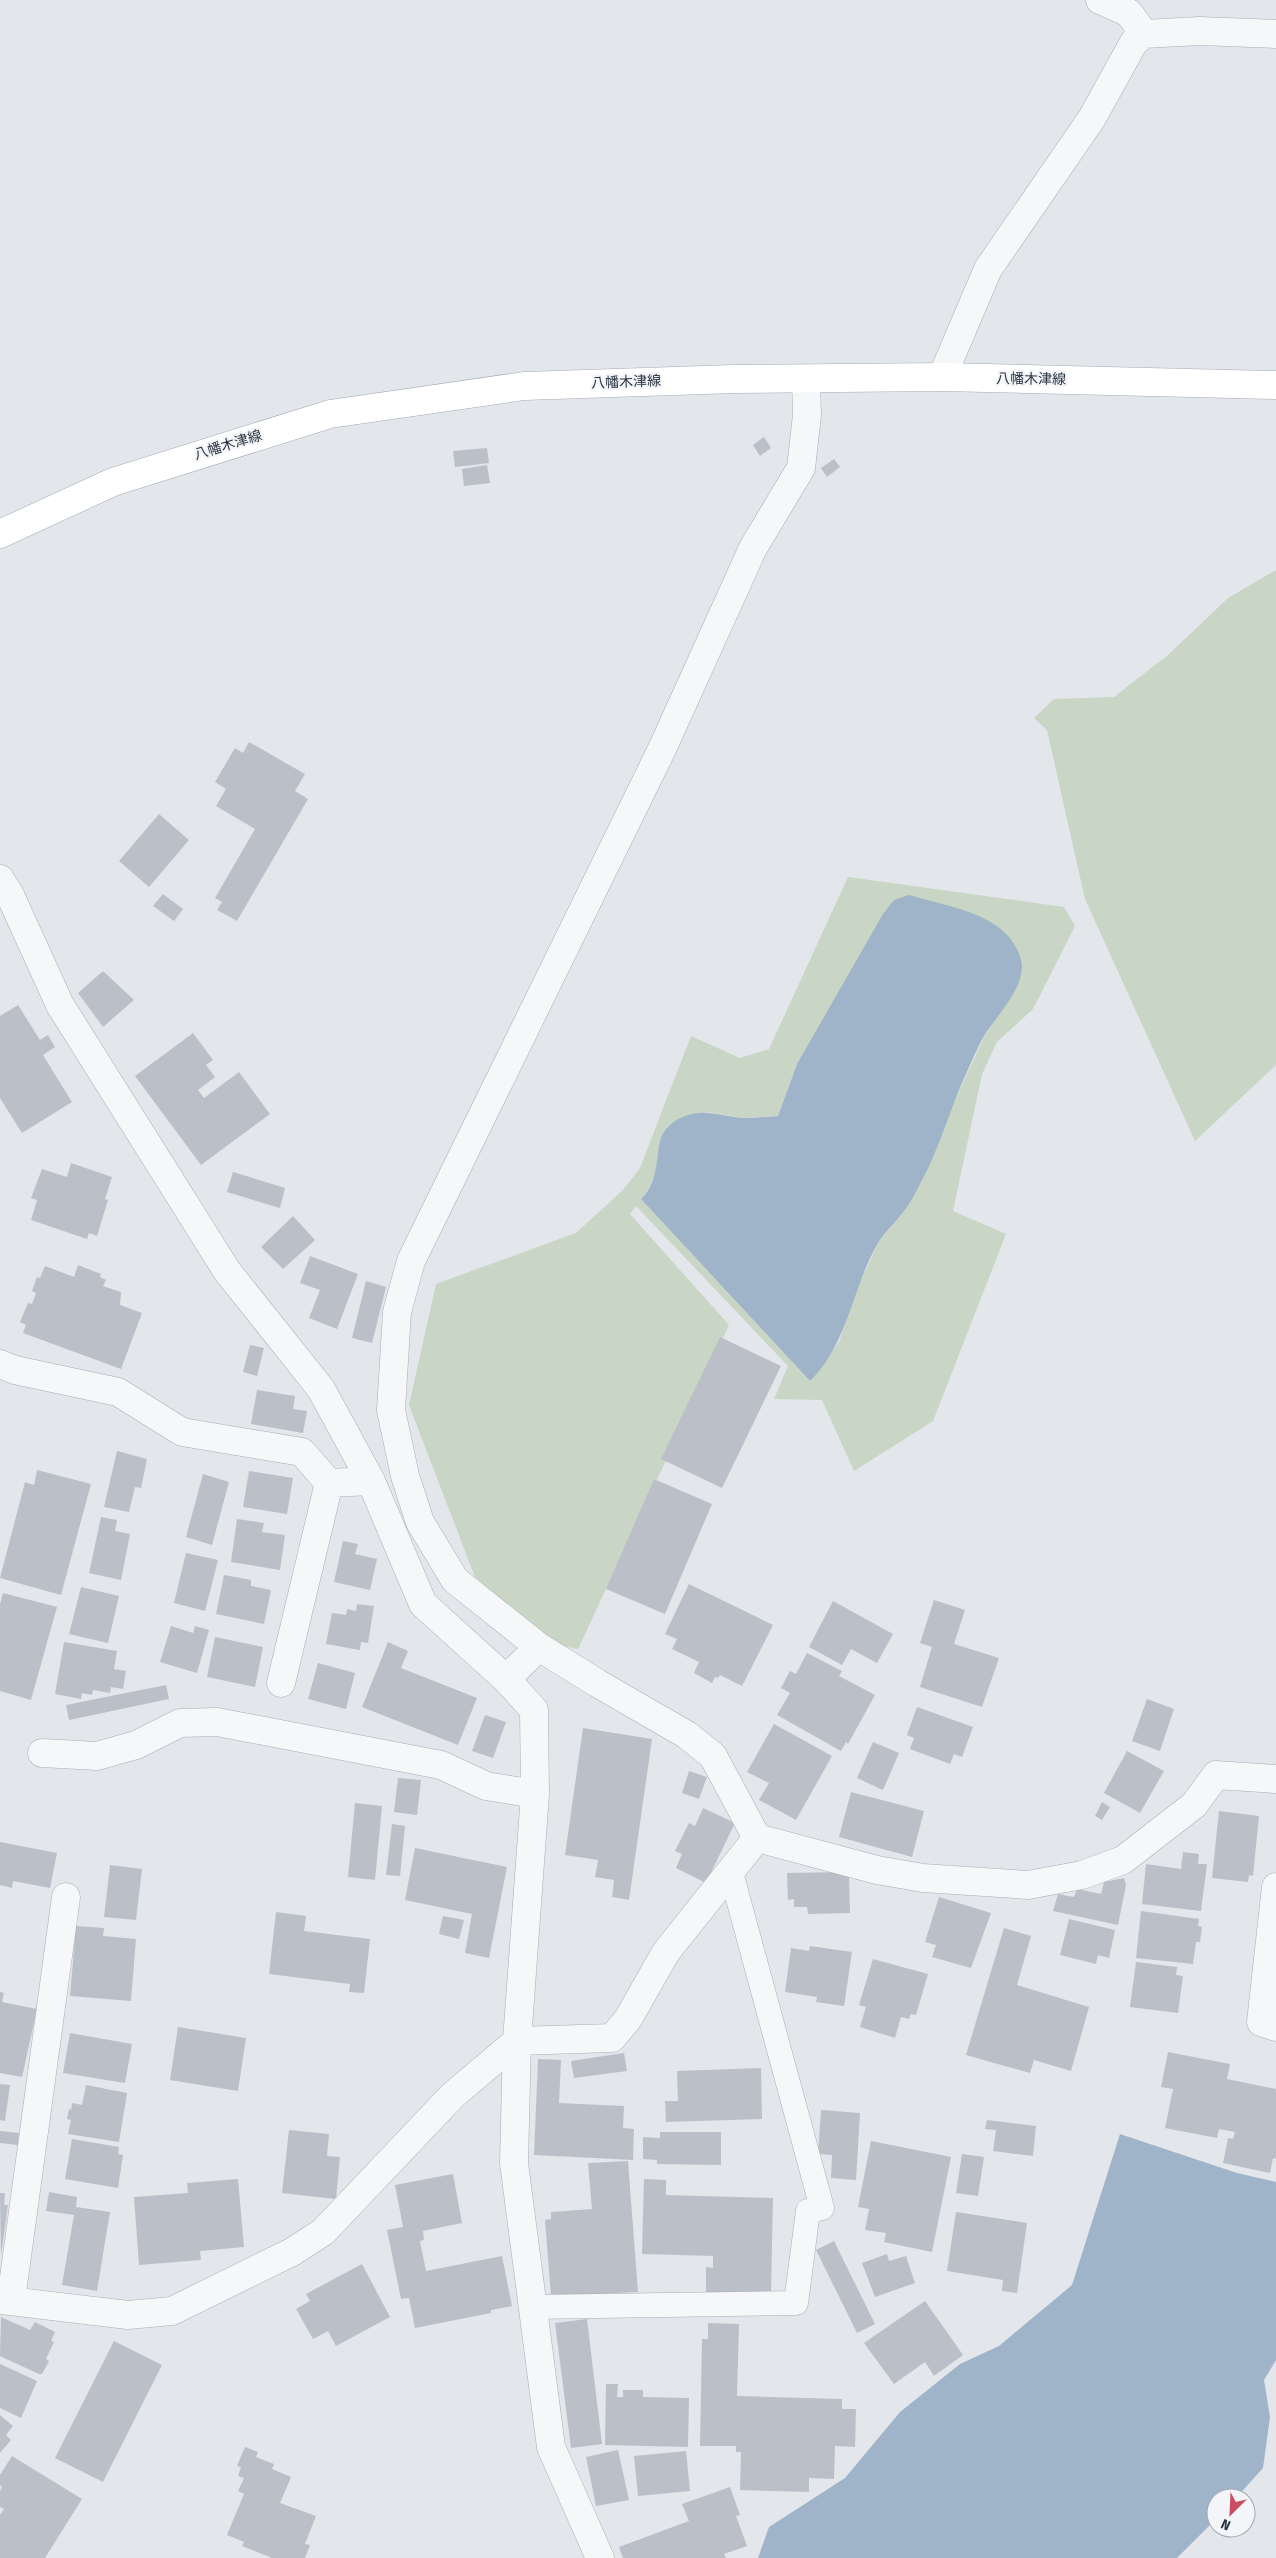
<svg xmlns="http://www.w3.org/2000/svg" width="1276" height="2558" font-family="'Fira Sans Condensed','Noto Sans JP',sans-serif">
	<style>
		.green { fill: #c9d5c5; fill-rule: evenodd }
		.water { fill: #a0b4c9 }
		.building { fill: #bbc0c8 }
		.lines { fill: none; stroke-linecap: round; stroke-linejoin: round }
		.lane-casing { stroke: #a8adb5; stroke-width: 25 }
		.street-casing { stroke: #a8adb5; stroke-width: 29 }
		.primary-casing { stroke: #a3abb6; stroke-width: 29 }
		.lane { stroke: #f6f7f9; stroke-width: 24 }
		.street { stroke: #f6f7f9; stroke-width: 28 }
		.primary { stroke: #fff; stroke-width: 28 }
		.labels { text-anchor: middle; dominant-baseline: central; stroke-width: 4.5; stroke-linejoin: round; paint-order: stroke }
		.street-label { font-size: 14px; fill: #2b3443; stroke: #f3f5f8 }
	</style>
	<rect width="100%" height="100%" fill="#e3e6eb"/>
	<path class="green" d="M1276 570V1065L1195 1141 1085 899 1047 730 1034 718 1054 699 1114 697 1168 655 1228 598Z
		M848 877 1064 907 1075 926 1033 1009 997 1042 982 1074 953 1211 1006 1234 933 1421 854 1471 822 1400 774 1399 788 1366 636 1206 630 1214 729 1325 578 1649 557 1645 475 1577 409 1405 436 1284 576 1233 623 1190 640 1168 691 1036 740 1058 769 1049ZM1010 999 984 1037 904 1211 878 1243 854 1296 839 1342 810 1381 641 1199C657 1180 657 1164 660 1139L706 1112 743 1118 778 1116 797 1064Z"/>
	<path class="water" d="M909 895C948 907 1009 913 1021 960 1028 984 996 1017 984 1036 977 1048 972 1061 966 1074 950 1108 940 1148 921 1182 916 1192 911 1202 904 1211 896 1222 885 1232 878 1243 852 1288 848 1344 810 1381L641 1199C656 1184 656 1166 659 1146 662 1123 687 1111 708 1113 720 1114 731 1117 743 1118 754 1118 766 1117 778 1116L797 1064 883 914 894 900Z
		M1120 2134 1237 2173 1276 2182V2360L1264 2380 1270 2417 1263 2468 1236 2498H1216V2519L1177 2558H758L769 2527 845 2478 900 2412 960 2364 999 2346 1072 2285Z"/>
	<path class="building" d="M764 437 771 448 760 456 753 445Z
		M487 448 489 463 455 467 453 451Z
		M834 459 840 467 827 477 821 468Z
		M487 465 490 483 464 486 462 469Z
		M249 742 305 774 295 791 308 799 237 921 217 910 222 902 215 898 255 829 216 806 226 789 215 782 235 748 243 753Z
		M159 814 189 840 149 887 119 861Z
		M163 894 183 909 174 921 153 906Z
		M103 971 134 1000 103 1027 78 993Z
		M18 1005 40 1040 48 1035 55 1047 43 1055 72 1102 22 1133 0 1098V1016Z
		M193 1033 213 1060 206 1065 215 1077 198 1090 204 1098 239 1072 270 1114 201 1165 135 1076Z
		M71 1163 112 1177 105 1199 108 1200 97 1236 89 1233 87 1239 31 1220 37 1200 31 1198 42 1169 67 1177Z
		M233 1172 285 1188 280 1208 227 1192Z
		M293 1216 315 1240 283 1269 261 1247Z
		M310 1256 358 1274 337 1329 309 1318 320 1290 300 1283Z
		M78 1265 101 1274 100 1277 106 1280 103 1286 121 1292 120 1305 142 1313 121 1369 23 1333 26 1325 20 1322 28 1303 32 1304 36 1293 32 1291 37 1277 40 1278 45 1266 74 1277Z
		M366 1281 386 1287 372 1343 352 1338Z
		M720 1337 781 1366 722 1488 661 1459Z
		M250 1345 264 1348 257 1376 243 1372Z
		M257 1390 295 1396 293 1409 307 1411 303 1433 251 1424Z
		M117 1451 147 1459 141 1488 135 1487 129 1512 104 1507Z
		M37 1470 91 1484 61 1595 0 1578 25 1482 34 1485Z
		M249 1471 293 1478 287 1514 243 1507Z
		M203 1474 229 1482 212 1545 186 1537Z
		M654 1479 712 1504 665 1614 606 1589Z
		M101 1517 117 1520 115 1531 130 1534 121 1580 89 1573Z
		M237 1519 264 1523 262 1532 285 1535 280 1570 231 1562Z
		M343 1541 358 1544 355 1554 377 1559 370 1590 334 1582Z
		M186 1553 218 1560 205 1611 174 1603Z
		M224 1575 251 1580V1586L271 1590 264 1624 216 1614Z
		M689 1584 773 1625 742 1686 720 1675 718 1678 715 1677 712 1683 694 1673 699 1662 672 1649 677 1639 665 1634Z
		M81 1587 119 1596 108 1643 69 1634Z
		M3 1593 57 1607 31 1700 0 1691V1604Z
		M934 1600 965 1610 954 1644 999 1658 982 1707 920 1687 932 1647 920 1643Z
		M833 1601 893 1634 877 1663 851 1649 842 1665 809 1647Z
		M357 1604 374 1606 368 1643 361 1642 360 1650 326 1644 332 1613 346 1615 347 1609 356 1611Z
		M171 1626 193 1633 195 1626 209 1630 197 1673 160 1662Z
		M215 1637 263 1647 255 1687 207 1677Z
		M64 1642 117 1651 114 1669 126 1671 123 1689 111 1687 110 1693 93 1690 92 1695 82 1693 81 1699 55 1694Z
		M388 1642 408 1651 401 1668 477 1698 458 1745 362 1707Z
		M807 1653 842 1671 839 1676 875 1695 848 1744 846 1742 841 1751 777 1715 790 1693 781 1688 790 1671 796 1674Z
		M318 1663 355 1673 346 1709 308 1699Z
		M166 1685 169 1699 69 1720 66 1705Z
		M1147 1699 1174 1709 1160 1751 1132 1741Z
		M917 1707 973 1727 962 1757 954 1754 950 1764 910 1749 914 1738 907 1735Z
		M485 1715 506 1722 493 1758 472 1751Z
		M774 1724 832 1756 796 1820 759 1800 769 1783 747 1772Z
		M583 1728 652 1739 629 1900 612 1897 614 1880 595 1877 598 1860 565 1855Z
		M873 1742 899 1753 883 1790 857 1778Z
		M1127 1751 1164 1771 1140 1813 1104 1793Z
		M689 1771 707 1777 699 1799 682 1793Z
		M398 1778 421 1780 417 1815 394 1812Z
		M851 1792 924 1811 912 1857 839 1837Z
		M1102 1802 1110 1807 1102 1820 1095 1816Z
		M355 1803 382 1806 375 1880 348 1877Z
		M703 1808 735 1823 706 1883 676 1868 682 1854 675 1851 689 1823 695 1826Z
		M1219 1811 1259 1816 1253 1876 1249 1875 1248 1882 1212 1878Z
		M392 1824 405 1826 400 1876 386 1875Z
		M0 1842 57 1853 50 1888 13 1881 12 1888 0 1885Z
		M415 1848 507 1867 489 1958 465 1953 472 1914 405 1900Z
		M1183 1852 1199 1854 1198 1864H1207L1201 1911 1142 1904 1146 1864 1181 1869Z
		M110 1865 142 1869 136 1920 104 1917Z
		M843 1872 849 1873 850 1913 808 1914 807 1907H794V1899L788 1900 787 1873Z
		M1124 1878 1126 1885 1118 1925 1053 1911 1058 1894 1074 1897 1077 1889 1101 1894 1104 1882Z
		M939 1897 991 1913 971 1968 932 1957 936 1945 925 1942Z
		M1141 1911 1199 1919 1198 1926 1202 1927 1200 1942H1196L1193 1964 1136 1958Z
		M276 1912 306 1916 304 1931 370 1939 364 1993 349 1992 350 1984 269 1974Z
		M443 1916 464 1920 459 1939 439 1934Z
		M1069 1919 1115 1930 1109 1958 1098 1955 1096 1964 1060 1955Z
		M76 1926 104 1928 103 1936 136 1939 131 2001 70 1996Z
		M1004 1928 1031 1936 1017 1985 1089 2007 1071 2071 1034 2060 1030 2073 966 2055Z
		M810 1946 852 1952 844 2006 816 2002 817 1997 785 1992 791 1948 809 1951Z
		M873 1959 928 1974 916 2015 911 2014 909 2019 901 2017 895 2038 860 2027 866 2007 859 2005Z
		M1136 1962 1177 1967 1176 1975 1183 1976 1178 2013 1130 2007Z
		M0 1992 4 1993 2 2002 37 2009 22 2077 0 2073Z
		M178 2027 246 2038 238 2091 170 2080Z
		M70 2033 132 2044 125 2083 63 2073Z
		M1168 2052 1230 2064 1227 2079 1276 2089V2159L1273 2158 1270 2173 1223 2163 1228 2138 1233 2139 1235 2132 1219 2129 1217 2138 1165 2128 1173 2089 1161 2087Z
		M624 2053 627 2071 574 2078 571 2061Z
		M538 2059 561 2060 559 2103 624 2106 623 2128 634 2129 633 2160 534 2155Z
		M761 2068 762 2119 666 2122 665 2101H678L677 2071Z
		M0 2084 10 2085 5 2121 0 2120Z
		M86 2085 127 2093 119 2142 68 2134 71 2120 67 2119 69 2109 71 2110 72 2103 82 2105Z
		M821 2110 860 2113 856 2180 831 2178 832 2155 818 2154Z
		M987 2120 1036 2126 1033 2156 993 2151 996 2130 985 2129Z
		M289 2130 329 2134 327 2156 340 2157 336 2199 282 2193Z
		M0 2131 19 2133 18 2145 0 2143Z
		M660 2132H721V2165L657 2164V2160L643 2159V2137L660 2138Z
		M72 2139 119 2147 118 2154 123 2155 118 2188 65 2179Z
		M871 2141 951 2157 932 2252 884 2242 886 2233 865 2230 869 2209 858 2207Z
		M962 2154 984 2157 978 2196 956 2193Z
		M628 2161 638 2292 551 2296 545 2220 551 2219V2212L592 2209 588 2163Z
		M453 2174 462 2223 423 2231 424 2240 420 2241 426 2271 502 2256 512 2306 491 2310V2313L415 2328 409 2298 401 2299 387 2230 403 2227 395 2185Z
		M238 2179 244 2247 200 2251 201 2260 139 2265 134 2197 188 2193 187 2183Z
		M644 2179 666 2180V2195L773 2198 771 2293H706V2267L713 2268V2256L642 2254Z
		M49 2192 77 2197 76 2207 110 2212 97 2291 62 2285 74 2215 46 2211Z
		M0 2193H5L4 2205H8L1 2256Z
		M956 2212 1027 2223 1017 2293 1002 2291 1003 2280 947 2271Z
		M834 2241 875 2324 857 2333 816 2250Z
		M887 2254 889 2261 906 2256 915 2283 875 2297 862 2263Z
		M362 2264 390 2317 336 2346 328 2331 313 2339 296 2309 310 2301 306 2294Z
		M925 2301 963 2355 934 2376 925 2362 894 2384 864 2343Z
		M1 2317 30 2330 35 2322 55 2332 51 2341 54 2342 46 2359 49 2361 42 2374H39L0 2356Z
		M587 2319 602 2444 571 2448 555 2323Z
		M708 2323 739 2324 737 2396 842 2399V2409H856L855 2447 835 2446 834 2479 809 2478V2492L740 2490 741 2452H736V2446H700L702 2339H708Z
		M114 2341 162 2365 103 2482 55 2458Z
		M0 2364 37 2381 21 2418 0 2408Z
		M606 2384H618L617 2397H623V2390H643V2397L689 2398 688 2447 605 2445Z
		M0 2415 13 2426 6 2435 11 2440 0 2453Z
		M245 2447 258 2452 256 2457 274 2464 272 2469 291 2477 280 2503 316 2516 305 2544 310 2545 305 2558H272L242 2546 244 2542 227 2535 244 2494 238 2491 244 2478 238 2476 241 2467 237 2466Z
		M618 2450 629 2500 596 2506 586 2457Z
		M686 2451 690 2491 638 2496 634 2456Z
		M12 2456 82 2499 45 2558H0V2515L4 2509 0 2507V2491L2 2487 0 2485V2475Z
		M730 2487 740 2515 736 2516 747 2546 724 2554 726 2558H623L619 2547 689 2521 682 2504Z"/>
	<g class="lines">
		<g class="lane-casing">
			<path id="lane" d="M532 2307 796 2303 808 2211 822 2208 730 1869"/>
		</g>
		<g class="street-casing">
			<path id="street" d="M1100 0 1129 13 1144 34
				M942 377 988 269 1092 118 1134 42 1144 34 1199 31 1276 34
				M0 879 10 895 60 1005 227 1271 321 1389 371 1481 423 1604 506 1679 534 1710 535 1794 517 2041 514 2163 551 2447 600 2558
				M0 1364 15 1370 118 1392 182 1432 302 1452 329 1483 371 1481
				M539 1647 455 1580 420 1522 405 1476 391 1410 397 1312 411 1261 662 749 753 548 801 468 807 415 806 379
				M506 1679 539 1647 597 1683 687 1735 713 1756 757 1838
				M281 1683 329 1483
				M42 1753 97 1756 136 1745 180 1723 217 1722 441 1765 486 1786 535 1794
				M1276 1887 1261 2022 1276 2027
				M0 2300 128 2315 172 2311 292 2252 323 2232 452 2096 517 2041 612 2038 628 2019 666 1952 757 1838 877 1870 923 1878 1028 1885 1082 1875 1123 1860 1194 1805 1216 1775 1276 1779
				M11 2300 66 1897"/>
		</g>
		<g class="primary-casing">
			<path id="primary" d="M0 534 113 482 330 414 524 386 734 379 942 377 1276 385"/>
		</g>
		<use href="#lane" class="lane"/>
		<use href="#street" class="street"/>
		<use href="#primary" class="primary"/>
	</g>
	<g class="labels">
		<g class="street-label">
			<text transform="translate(1031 379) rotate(1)">八幡木津線</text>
			<text transform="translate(626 382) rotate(-2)">八幡木津線</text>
			<text transform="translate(228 445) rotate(-17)">八幡木津線</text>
		</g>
	</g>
	<g transform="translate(1231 2513) rotate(204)"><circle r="24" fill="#f3f5f8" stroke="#a3a8b0"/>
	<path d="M0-4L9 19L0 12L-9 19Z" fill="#cb4d61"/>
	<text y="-8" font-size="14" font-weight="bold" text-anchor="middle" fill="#2b3443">N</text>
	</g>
</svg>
